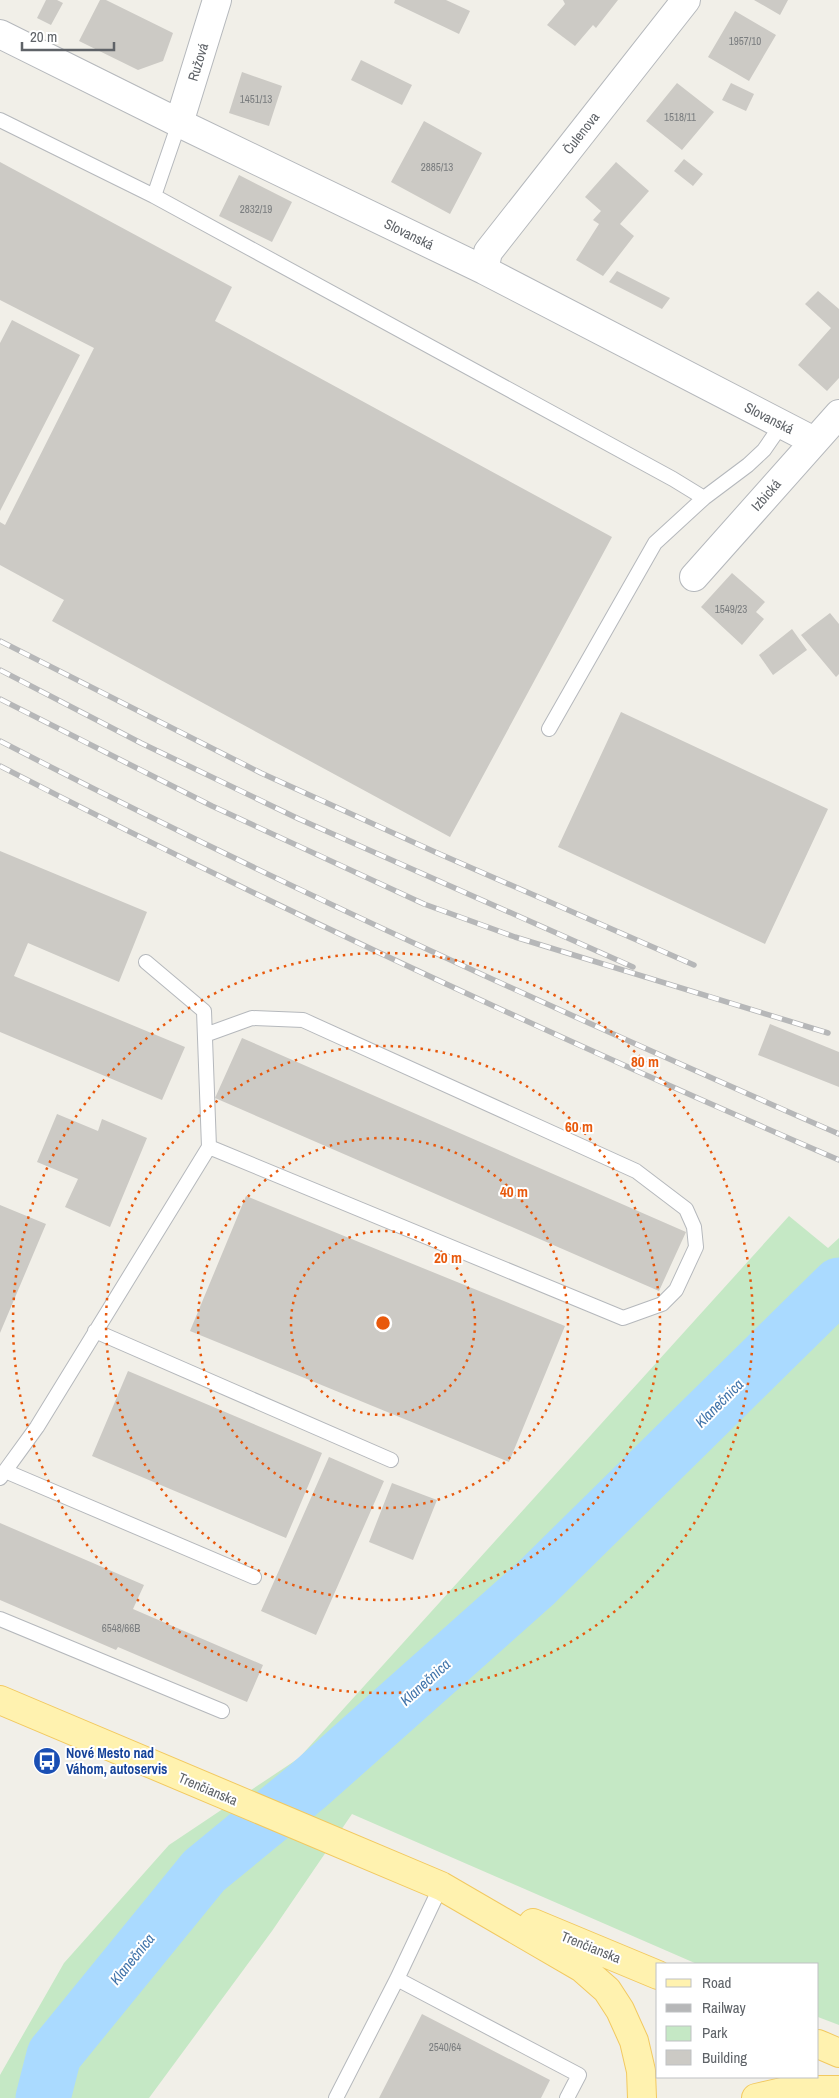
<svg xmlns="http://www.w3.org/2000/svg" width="839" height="2098" font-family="'Archivo Narrow',sans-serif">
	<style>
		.green { fill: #c5e8c5 }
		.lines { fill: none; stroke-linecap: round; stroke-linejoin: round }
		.river { stroke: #aadaff; stroke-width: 55 }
		.building { fill: #cccac5 }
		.service-casing { stroke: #b5b8bc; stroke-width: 16 }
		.minor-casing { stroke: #b5b8bc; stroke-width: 30 }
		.primary-casing { stroke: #f2c960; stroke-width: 30 }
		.service { stroke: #fff; stroke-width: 14 }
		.minor { stroke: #fff; stroke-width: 28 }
		.primary { stroke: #fff2af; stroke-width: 28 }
		.rail-casing { stroke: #b6b7b8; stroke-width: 5.5 }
		.rail { stroke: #fff; stroke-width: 4; stroke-dasharray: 11; stroke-linecap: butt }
		.ring { fill: none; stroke: #e8590c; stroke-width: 2.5; stroke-dasharray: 2.5 5 }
		.labels { text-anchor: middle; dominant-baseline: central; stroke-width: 4; stroke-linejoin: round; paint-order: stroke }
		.number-label { font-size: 11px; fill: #7a7d7f }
		.street-label { font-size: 14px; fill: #5f6368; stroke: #fff }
		.transit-label { font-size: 14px; font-weight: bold; fill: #164399; stroke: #fff; text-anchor: start }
		.water-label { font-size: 15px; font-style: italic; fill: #4174aa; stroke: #fff }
		.centre { fill: #e8590c; stroke: #fff; stroke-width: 2.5 }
		.ring-label { font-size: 15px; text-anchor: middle; font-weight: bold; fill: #e8590c; stroke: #fff; stroke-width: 4; stroke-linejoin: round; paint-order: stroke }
	</style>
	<rect width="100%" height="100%" fill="#f1efe8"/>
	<path class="green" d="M789 1216 828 1248 839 1238V2025L818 2017V1964H697L352 1814 272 1931 149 2098H0V2075L64 1963 169 1845 299 1758Z"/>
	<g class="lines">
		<path class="river" d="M43 2098 54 2055 204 1871 309 1785 536 1583 839 1285"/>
	</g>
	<path class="building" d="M46 0H57L63 3 51 25 37 18Z
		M100 0H106L173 33 163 61 138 70 79 41Z
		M395 0H446L470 11 459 34 394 3Z
		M563 0H618L596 28 593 25 575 46 547 25 565 4Z
		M754 0H788L780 15Z
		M735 11 776 35 749 81 708 57Z
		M361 60 412 85 402 105 351 80Z
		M242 72 282 86 269 126 229 113Z
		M677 83 714 112 682 150 646 121Z
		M731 83 754 94 746 111 722 100Z
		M424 121 482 153 450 214 391 182Z
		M684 159 703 174 693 186 674 171Z
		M0 162 232 287 215 321 612 537 450 837 52 621 64 600 0 565V522L5 525 94 348 0 300Z
		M616 162 649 191 620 224 634 236 603 276 576 260 599 224 593 220 601 211 585 197Z
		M239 175 292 202 272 242 219 216Z
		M617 271 670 298 662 309 609 282Z
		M818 291 839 309V378L827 391 798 365 831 328 805 304Z
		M12 320 80 355 0 511V343Z
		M732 573 765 602 756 612 764 619 742 645 701 607Z
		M830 613 839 624V674L836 677 801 635Z
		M792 629 807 650 773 675 759 655Z
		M621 712 828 809 765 944 558 847Z
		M0 851 147 912 119 982 28 943 14 976 185 1047 162 1100 0 1032Z
		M770 1024 839 1052V1087L758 1055Z
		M242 1038 686 1232 659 1291 215 1098Z
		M57 1114 98 1131 102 1119 147 1138 110 1227 65 1207 78 1179 37 1162Z
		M246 1196 565 1326 509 1462 190 1331Z
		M0 1205 46 1224 0 1333Z
		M128 1371 322 1453 286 1538 92 1456Z
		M329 1457 384 1481 316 1635 261 1611Z
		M392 1483 437 1500 413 1560 369 1542Z
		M0 1523 144 1585 133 1609 263 1665 247 1702 118 1647 116 1650 0 1600Z
		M422 2014 550 2080 541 2098H379Z"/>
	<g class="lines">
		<g class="service-casing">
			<path id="service" d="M0 120 154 196 179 123
				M154 196 673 479 704 498 748 465 764 450 782 424
				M549 729 655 543 704 498
				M146 962 204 1011 209 1147
				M95 1331 391 1460
				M5 1471 254 1577
				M0 1478 37 1427 209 1147 623 1318 662 1304 676 1290 696 1247 694 1227 686 1209 636 1171 303 1020 252 1018 205 1035
				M0 1619 222 1711
				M397 1979 579 2075 567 2098
				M336 2098 397 1979 441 1886"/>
		</g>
		<g class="minor-casing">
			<path id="minor" d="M0 34 179 123 484 270 814 441
				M179 123 217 0
				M484 270 488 252 686 0
				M694 577 839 414"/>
		</g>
		<g class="primary-casing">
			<path id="primary" d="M0 1700 441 1886 582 1968 607 1990 620 2010 634 2041 641 2071 642 2098
				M533 1923 658 1975
				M818 2044 839 2053
				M756 2098 791 2090H839"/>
		</g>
		<use href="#service" class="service"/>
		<use href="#minor" class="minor"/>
		<use href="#primary" class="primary"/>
		<g class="rail-casing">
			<path id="rail" d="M0 641 261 773 435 852 694 965
				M0 670 141 743 299 819 633 967
				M0 699 212 806 424 904 515 937 828 1033
				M0 741C275 883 556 1010 839 1134
				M0 766C275 908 555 1037 839 1160"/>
		</g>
		<use href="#rail" class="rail"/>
	</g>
	<g class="ring">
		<circle cx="383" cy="1323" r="92"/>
		<circle cx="383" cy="1323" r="185"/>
		<circle cx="383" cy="1323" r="277"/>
		<circle cx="383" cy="1323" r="370"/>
	</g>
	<defs>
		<g id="bus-disc" transform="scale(1.4375)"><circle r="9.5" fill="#1a4fb4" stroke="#fff"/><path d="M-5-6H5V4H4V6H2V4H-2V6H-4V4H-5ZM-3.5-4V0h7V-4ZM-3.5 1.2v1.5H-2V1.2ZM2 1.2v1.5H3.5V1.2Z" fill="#fff"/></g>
	</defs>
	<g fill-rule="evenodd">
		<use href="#bus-disc" x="47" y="1761"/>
	</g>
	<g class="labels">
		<g class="number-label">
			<text x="745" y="41">1957/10</text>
			<text x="256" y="99">1451/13</text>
			<text x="680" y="117">1518/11</text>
			<text x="437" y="167">2885/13</text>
			<text x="256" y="209">2832/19</text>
			<text x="731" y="609">1549/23</text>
			<text x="121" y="1628">6548/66B</text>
			<text x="445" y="2047">2540/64</text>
		</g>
		<g class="street-label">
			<text transform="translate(198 62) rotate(-73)">Ružová</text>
			<text transform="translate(581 133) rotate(-52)">Čulenova</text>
			<text transform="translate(409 234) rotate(26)">Slovanská</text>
			<text transform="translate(769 418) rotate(27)">Slovanská</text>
			<text transform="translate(766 495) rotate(-49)">Izbická</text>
			<text transform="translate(208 1789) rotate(23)">Trenčianska</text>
			<text transform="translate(591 1947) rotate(22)">Trenčianska</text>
		</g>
		<g class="transit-label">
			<text x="66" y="1753">Nové Mesto nad<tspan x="66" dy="16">Váhom, autoservis</tspan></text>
		</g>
		<g class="water-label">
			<text transform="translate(719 1403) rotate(-45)">Klanečnica</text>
			<text transform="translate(425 1682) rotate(-42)">Klanečnica</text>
			<text transform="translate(132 1959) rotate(-51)">Klanečnica</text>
		</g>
	</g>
	<circle cx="383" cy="1323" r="8" class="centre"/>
	<g class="ring-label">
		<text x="645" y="1067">80 m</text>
		<text x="579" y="1132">60 m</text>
		<text x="514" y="1197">40 m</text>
		<text x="448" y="1263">20 m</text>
	</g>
	<rect x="656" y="1963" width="162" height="115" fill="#ffffff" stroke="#bfc1c3"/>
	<rect x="666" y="1979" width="25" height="8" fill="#fff2af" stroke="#bfc1c3"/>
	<text x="702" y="1988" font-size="15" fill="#5f6368">Road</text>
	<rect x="666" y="2004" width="25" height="8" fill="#b6b7b8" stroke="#bfc1c3"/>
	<text x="702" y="2013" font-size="15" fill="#5f6368">Railway</text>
	<rect x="666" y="2026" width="25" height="15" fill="#c5e8c5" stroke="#bfc1c3"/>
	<text x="702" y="2038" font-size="15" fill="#5f6368">Park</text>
	<rect x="666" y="2050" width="25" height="15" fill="#cccac5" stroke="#bfc1c3"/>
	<text x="702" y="2063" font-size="15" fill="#5f6368">Building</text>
	<path d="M22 42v8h92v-8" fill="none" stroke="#5f6368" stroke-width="2.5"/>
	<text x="30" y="42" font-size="15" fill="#5f6368" stroke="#ffffff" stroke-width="4" paint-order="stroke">20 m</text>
</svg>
